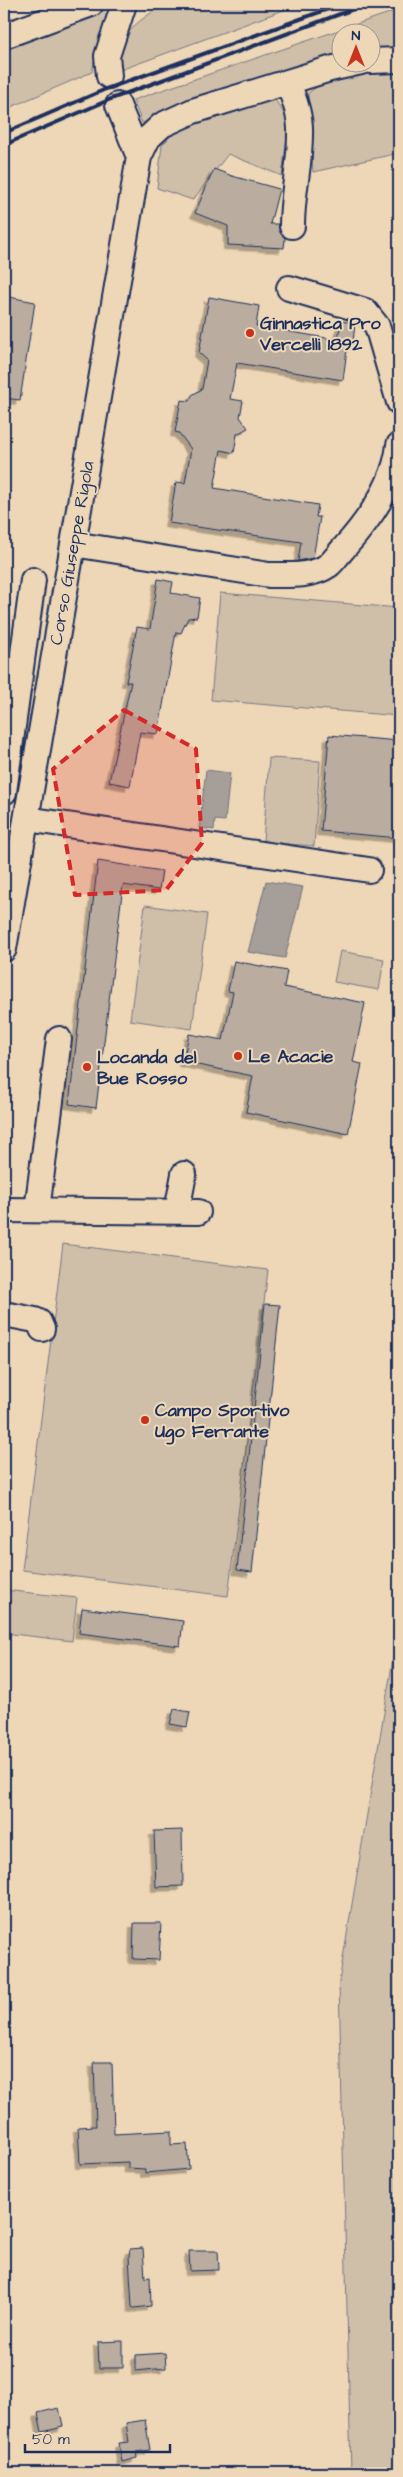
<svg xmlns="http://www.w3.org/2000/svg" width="403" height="2477" font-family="'Architects Daughter',sans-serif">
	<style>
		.green { fill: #cfbfa9; stroke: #757784 }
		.water { fill: #a69e98; stroke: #6e7281 }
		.building { fill: #baada0; stroke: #1b2f5e; filter: url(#shadow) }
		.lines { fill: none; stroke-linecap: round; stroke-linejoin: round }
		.minor-casing { stroke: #1b2f5e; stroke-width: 28 }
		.minor { stroke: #eed7b6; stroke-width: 24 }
		.rail { stroke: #1b2f5e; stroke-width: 4 }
		.marked { fill: #d62828; fill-opacity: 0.2; stroke: #d62828; stroke-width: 4; stroke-dasharray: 10 6; stroke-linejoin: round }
		.poi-dot { fill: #c8321e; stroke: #eed7b6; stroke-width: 2 }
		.labels { text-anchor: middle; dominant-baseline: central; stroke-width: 4; stroke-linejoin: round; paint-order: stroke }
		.poi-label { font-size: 18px; font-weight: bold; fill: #1b2f5e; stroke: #eed7b6; text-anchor: start }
		.street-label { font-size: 18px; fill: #1b2f5e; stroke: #eed7b6 }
	</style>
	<defs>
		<filter id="shadow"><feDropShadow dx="-4.5" dy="4.5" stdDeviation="0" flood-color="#0004"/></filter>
	</defs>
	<rect width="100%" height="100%" fill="#eed7b6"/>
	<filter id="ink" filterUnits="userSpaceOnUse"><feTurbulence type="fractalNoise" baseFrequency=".02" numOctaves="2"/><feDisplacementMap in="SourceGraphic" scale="10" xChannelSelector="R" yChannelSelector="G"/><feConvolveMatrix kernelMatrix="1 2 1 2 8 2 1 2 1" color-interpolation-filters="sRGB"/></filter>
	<g filter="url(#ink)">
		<path class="green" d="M116 4 99 35 92 72 4 110V48Z
			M165 4H300L115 72C122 31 132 25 165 4Z
			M398 10 399 51 371 53 370 32H340V60L142 123 133 100Z
			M382 68 399 71V153L313 172 308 93 333 76Z
			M274 98 289 121 282 176 228 154 193 200 157 188 162 145 181 125Z
			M220 593 399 608V716L211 700Z
			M269 758 320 761 314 846 263 842Z
			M145 905 207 914 192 1029 130 1020Z
			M340 951 384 959 379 990 334 982Z
			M63 1244 268 1270 228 1596 22 1570Z
			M4 1590 77 1598 72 1641 4 1633Z
			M399 1623V2473H351L339 1982Z"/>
		<path class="water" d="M206 770 230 773 225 821 215 820 214 830 199 828Z
			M266 881 303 887 285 958 248 952Z"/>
		<path class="building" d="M214 169 232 176 279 189 270 224H278L280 232 285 238 284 248 228 245V226L195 213Z
			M4 296 35 302 20 400 4 398Z
			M209 297 259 306 256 326 338 340 341 321 355 323 353 343 348 342 343 380 237 363 230 399 243 401 240 417 248 428 237 434 234 453 221 450 214 488 318 505 316 517H320L313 558 298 561 301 542 169 523 176 482 185 483 191 449 179 433 175 432 181 400 189 401 192 395 202 389 207 360 199 353Z
			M158 579 173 582 171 593 200 598 197 617 188 618 181 633 176 632 158 734 140 732 130 786 109 782 131 682H126L137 627 150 629Z
			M329 735 399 741V838L321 831Z
			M98 861 162 871 159 890 123 885 96 1108 69 1104Z
			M234 961 287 971 284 987 365 1003 353 1062 362 1064 348 1134 246 1112 253 1076 183 1062 189 1034 223 1040 233 992 228 991Z
			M265 1304 280 1305 252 1572 237 1570Z
			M82 1608 183 1621 180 1646 79 1633Z
			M174 1709 190 1712 187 1727 170 1724Z
			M182 1830 183 1886 156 1887 154 1831Z
			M134 1923H161L159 1960 133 1959Z
			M94 2062H112L114 2134 171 2131V2145L187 2144 189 2169 145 2173V2169L128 2168V2162L80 2164 78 2127 96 2126Z
			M143 2248 145 2278 150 2277 151 2306 134 2308 132 2307 129 2256 130 2249Z
			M189 2251H218L219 2270 190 2271Z
			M123 2341V2368H99L98 2342Z
			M165 2353 166 2368 136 2371V2355Z
			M59 2408 63 2427 42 2432 38 2413Z
			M145 2420 150 2450 136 2452 137 2458 122 2462 119 2443 129 2442 126 2423Z"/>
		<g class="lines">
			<g class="minor-casing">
				<path id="minor" d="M4 36 91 4
					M370 61 399 60
					M109 76 107 56 124 4
					M288 82C294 99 301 116 300 134 300 165 292 195 292 226
					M118 105 139 157
					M289 288 365 311 377 326 399 402
					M73 544 269 575C288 575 312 577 329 565 334 561 339 553 344 548 370 519 395 484 399 445
					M4 792 33 580
					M27 819 369 870
					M4 949 139 157 148 138 162 125 193 111 330 69 361 62
					M4 1210 198 1212
					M37 1210 59 1039
					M177 1211 184 1174
					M4 1314 35 1320 39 1322 42 1329"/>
			</g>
			<use href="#minor" class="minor"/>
			<path class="rail" d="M4 133 106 89 342 4
				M4 145 111 99 367 4"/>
		</g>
	</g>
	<path class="marked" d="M124 710 196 749 202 843 166 890 75 895 53 769Z"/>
	<g class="poi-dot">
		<circle cx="250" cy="333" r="5"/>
		<circle cx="238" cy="1056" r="5"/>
		<circle cx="87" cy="1067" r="5"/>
		<circle cx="145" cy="1420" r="5"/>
	</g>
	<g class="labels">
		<g class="poi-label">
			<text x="260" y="323">Ginnastica Pro<tspan x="260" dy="21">Vercelli 1892</tspan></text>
			<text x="248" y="1056">Le Acacie</text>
			<text x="97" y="1057">Locanda del<tspan x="97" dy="21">Bue Rosso</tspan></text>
			<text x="155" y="1410">Campo Sportivo<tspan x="155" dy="21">Ugo Ferrante</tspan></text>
		</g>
		<g class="street-label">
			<text transform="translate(72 553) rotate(-80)">Corso Giuseppe Rigola</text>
		</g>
	</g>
	<rect width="403" height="2477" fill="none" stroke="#eed7b6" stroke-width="20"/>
	<rect x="10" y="10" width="383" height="2457" fill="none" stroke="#1b2f5e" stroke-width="2" filter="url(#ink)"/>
	<g transform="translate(356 48)"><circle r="24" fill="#eed7b6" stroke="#9a9493"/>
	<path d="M0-4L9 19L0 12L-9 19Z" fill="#c8321e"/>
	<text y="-8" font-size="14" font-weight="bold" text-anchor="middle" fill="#1b2f5e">N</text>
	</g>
	<path d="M25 2444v8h145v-8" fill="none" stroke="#1b2f5e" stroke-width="2.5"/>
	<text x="32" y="2444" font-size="15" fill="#1b2f5e" stroke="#eed7b6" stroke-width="4" paint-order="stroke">50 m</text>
</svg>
